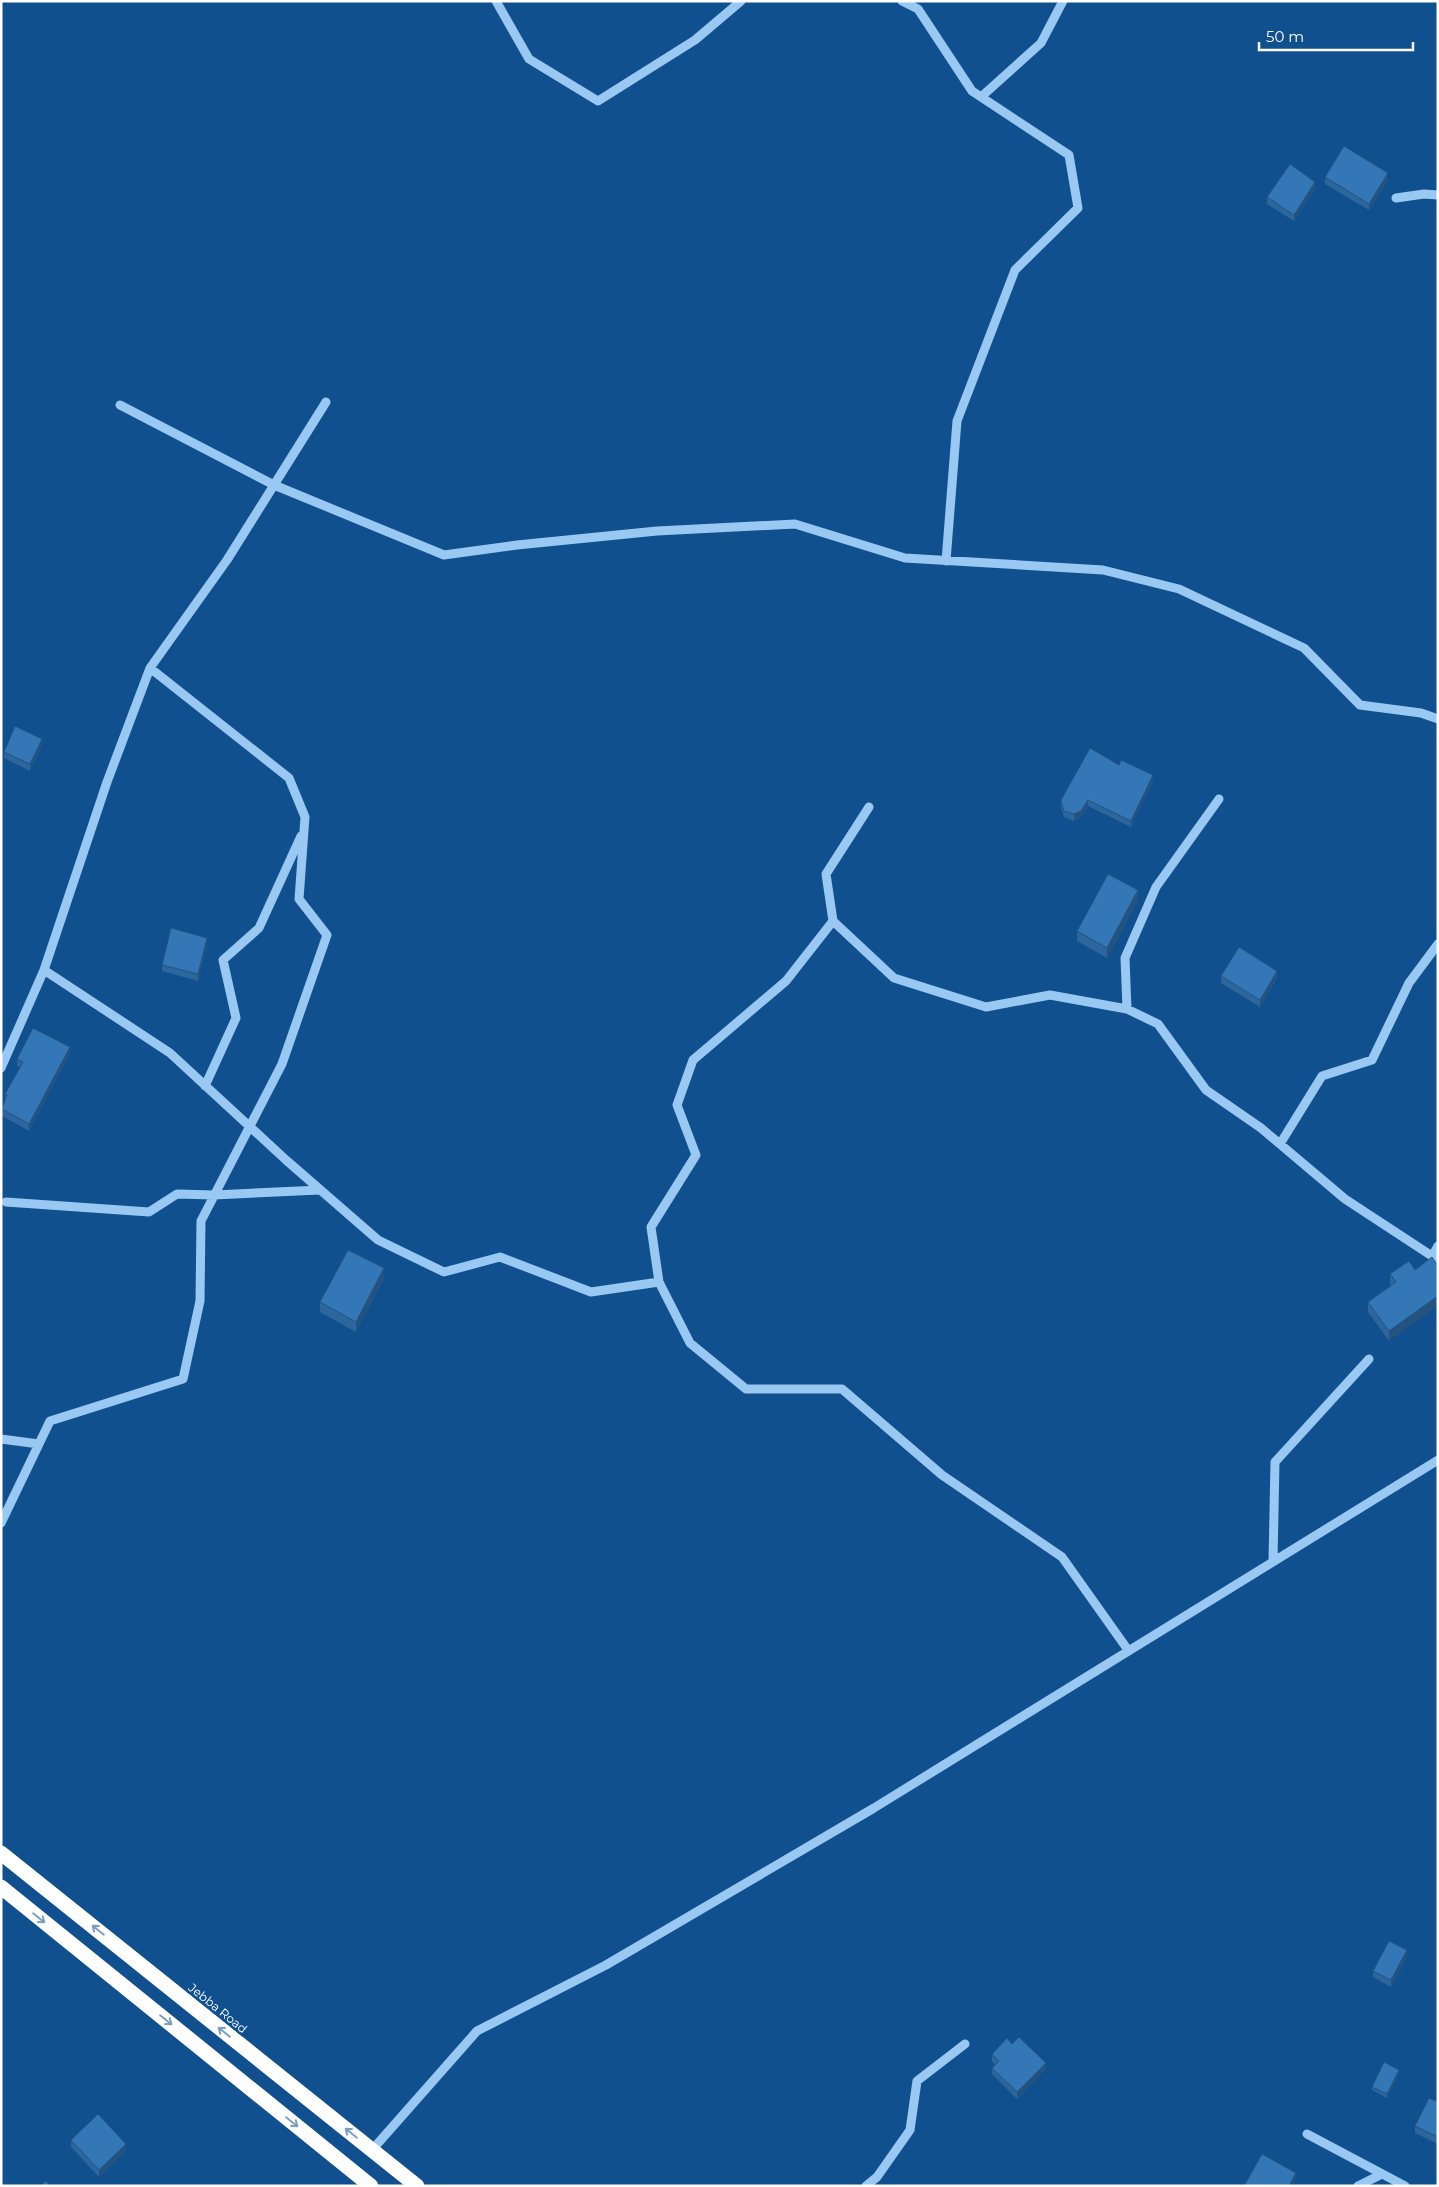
<svg xmlns="http://www.w3.org/2000/svg" width="1439" height="2187" font-family="Montserrat,sans-serif">
	<style>
		.lines { fill: none; stroke-linecap: round; stroke-linejoin: round }
		.minor { stroke: #99c8f2; stroke-width: 9 }
		.highway { stroke: #fff; stroke-width: 15 }
		.wall { fill: #2d669d }
		.shaded-wall { fill: #24537f }
		.building { fill: #3477b6; stroke: #24537f }
		.oneway { stroke: #7c9fc1 }
		.labels { text-anchor: middle; dominant-baseline: central; stroke-width: 5; stroke-linejoin: round; paint-order: stroke }
		.street-label { font-size: 12px; fill: #fff; stroke: #10508e }
	</style>
	<rect width="100%" height="100%" fill="#10508e"/>
	<g class="lines">
		<path class="minor" d="M496 1 529 59 598 101 695 40 741 1
			M902 1 918 9 972 91 1069 155 1078 208 1015 270 957 421 946 561
			M981 97 1041 43 1063 1
			M1396 198 1424 194 1438 195
			M120 405 274 485 444 555 517 545 657 531 795 524 905 558 1103 570 1179 589 1304 648 1360 705 1421 713 1438 719
			M869 807 826 874 833 921 894 978 986 1007 1050 995 1127 1009 1158 1024 1206 1090 1261 1128 1345 1199 1438 1260
			M44 970 170 1053 286 1160 378 1240 444 1272 500 1257 591 1292 659 1282 651 1227 696 1155 677 1105 693 1060 786 981 833 921
			M1127 1009 1125 958 1156 887 1219 799
			M1 1068 44 970 107 782 150 668 227 560 326 402
			M205 1086 236 1018 223 960 259 928 301 836
			M1280 1144 1322 1076 1372 1060 1409 983 1438 944
			M6 1202 149 1212 177 1194 214 1195 320 1190
			M1432 1257 1438 1246
			M659 1282 690 1343 746 1389H842L942 1475 1062 1557 1128 1650
			M1 1439 39 1444
			M1 1523 50 1421 183 1379 200 1301 201 1221 282 1064 327 935 299 899 305 817 289 778 150 668
			M1273 1561 1275 1462 1369 1359
			M1307 2134 1405 2186
			M372 2150 477 2031 606 1965 874 1808 1438 1460
			M866 2186 877 2177 910 2130 917 2081 965 2044
			M1358 2186 1382 2174"/>
		<path class="highway" d="M1 1853 417 2186
			M1 1887 371 2186"/>
	</g>
	<path class="wall" d="M1325 177 1388 180 1369 210 1325 184Z
		M1315 189 1294 221 1267 204V197Z
		M42 746 30 771 4 758V752Z
		M1119 765 1153 781 1131 827 1088 806 1081 817 1074 821 1064 817 1061 807V800Z
		M1138 900 1107 958 1077 941V931Z
		M207 945 198 981 162 971V965Z
		M1221 976 1277 978 1260 1007 1221 983Z
		M70 1053 29 1131 2 1116V1109L5 1100V1094L20 1067 17 1066V1059Z
		M1409 1261 1389 1341 1368 1312V1302L1391 1286 1390 1284V1274Z
		M384 1278 356 1332 320 1312V1302Z
		M1407 1957 1391 1987 1373 1977V1971Z
		M1012 2044 1046 2069 1017 2099 992 2074V2068L995 2065 992 2061V2054Z
		M1399 2073 1387 2098 1372 2090V2087Z
		M1438 2102V2144L1415 2133V2126Z
		M71 2140 126 2151 99 2177 71 2147Z"/>
	<path class="shaded-wall" d="M1388 173V180L1369 210V204Z
		M1315 182V189L1294 221V215Z
		M42 739V746L30 771V764Z
		M1153 775V781L1131 827V821Z
		M1088 800V806L1081 817 1074 821V814Z
		M1138 890V900L1107 958V948Z
		M207 938V945L198 981V974Z
		M1277 971V978L1260 1007V1000Z
		M70 1047V1053L29 1131V1124Z
		M384 1268V1278L356 1332V1322Z
		M1438 1296V1306L1389 1341V1331Z
		M1407 1950V1957L1391 1987V1980Z
		M1046 2063V2069L1017 2099V2092Z
		M1399 2070V2073L1387 2098V2094Z
		M126 2144V2151L99 2177V2170Z
		M1296 2173V2180L1292 2186H1289Z"/>
	<path class="building" d="M1344 146 1388 173 1369 204 1325 177Z
		M1290 164 1315 182 1294 215 1267 197Z
		M15 726 42 739 30 764 4 752Z
		M1090 748 1119 765 1121 760 1153 775 1131 821 1088 800 1081 811 1074 814 1064 811 1061 800Z
		M1108 874 1138 890 1107 948 1077 931Z
		M171 928 207 938 198 974 162 965Z
		M1239 947 1277 971 1260 1000 1221 976Z
		M33 1028 70 1047 29 1124 2 1109 7 1095 5 1094 23 1062 17 1059Z
		M348 1250 384 1268 356 1322 320 1302Z
		M1432 1257 1438 1266V1296L1389 1331 1368 1302 1396 1282 1390 1274 1409 1261 1415 1270Z
		M1389 1941 1407 1950 1391 1980 1373 1971Z
		M1019 2037 1046 2063 1017 2092 992 2068 999 2061 992 2054 1007 2038 1012 2044Z
		M1384 2062 1399 2070 1387 2094 1372 2087Z
		M1429 2098 1438 2102V2137L1415 2126Z
		M98 2114 126 2144 99 2170 71 2140Z
		M1262 2154 1296 2173 1289 2186H1244Z
		M46 2181 50 2186H40Z"/>
	<defs><path id="oneway-shaft" d="M-6 0H5M1.5-3L5.5 0L1.5 3" fill="none" stroke-width="1.6" stroke-linecap="round" stroke-linejoin="round" transform="scale(1.25)"/></defs>
	<g class="oneway">
		<use href="#oneway-shaft" transform="translate(39 1918) rotate(39)"/>
		<use href="#oneway-shaft" transform="translate(98 1930) rotate(-141)"/>
		<use href="#oneway-shaft" transform="translate(166 2020) rotate(39)"/>
		<use href="#oneway-shaft" transform="translate(224 2032) rotate(-141)"/>
		<use href="#oneway-shaft" transform="translate(292 2122) rotate(39)"/>
		<use href="#oneway-shaft" transform="translate(351 2133) rotate(-141)"/>
	</g>
	<g class="labels">
		<g class="street-label">
			<text transform="translate(218 2008) rotate(39)">Jebba Road</text>
		</g>
	</g>
	<rect width="1439" height="2187" fill="none" stroke="#ffffff" stroke-width="5"/>
	<path d="M1259 42v8h154v-8" fill="none" stroke="#ffffff" stroke-width="2.5"/>
	<text x="1266" y="42" font-size="15" fill="#ffffff" stroke="#10508e" stroke-width="4" paint-order="stroke">50 m</text>
</svg>
